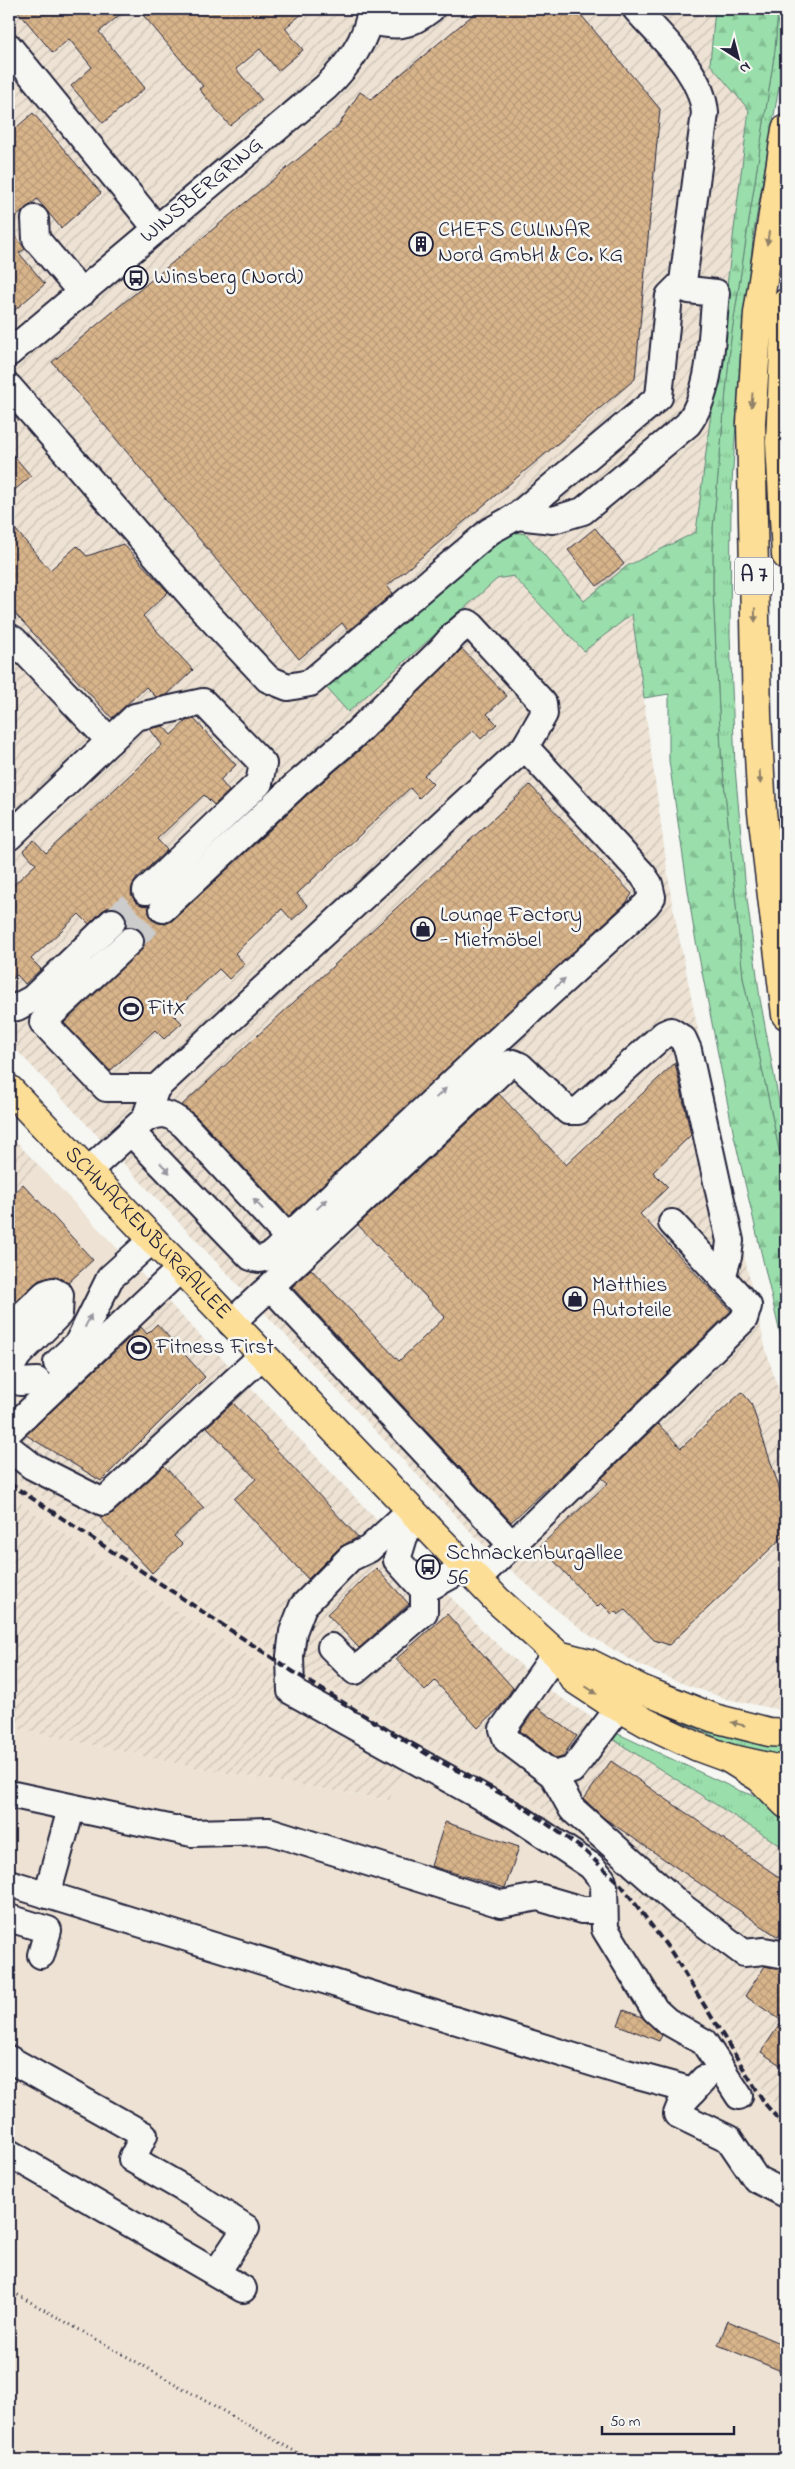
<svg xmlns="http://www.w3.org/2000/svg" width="795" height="2469" font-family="'Indie Flower',sans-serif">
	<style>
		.built { fill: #ede2d3 }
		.industrial { fill: url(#industrial-furrows) }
		.grass { fill: url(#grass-tufts); stroke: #5e8073 }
		.forest { fill: url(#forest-firs); stroke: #5e8073 }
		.building { fill: url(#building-cross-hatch); stroke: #22223b }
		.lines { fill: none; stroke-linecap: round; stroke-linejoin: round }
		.minor-tunnel { stroke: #cccccd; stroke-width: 26; stroke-dasharray: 26 13; stroke-linecap: butt }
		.minor-casing { stroke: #22223b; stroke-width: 30 }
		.major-casing { stroke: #22223b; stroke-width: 31 }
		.highway-casing { stroke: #22223b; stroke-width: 31 }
		.path { stroke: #22223b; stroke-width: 3; stroke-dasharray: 1 4; stroke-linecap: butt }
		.minor { stroke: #f6f6f2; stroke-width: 26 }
		.major { stroke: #fcde96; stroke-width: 28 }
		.highway { stroke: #fcde96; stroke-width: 28 }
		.rail { stroke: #22223b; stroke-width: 4; stroke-dasharray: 8 4; stroke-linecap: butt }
		.oneway { fill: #8f8068 }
		.oneway2 { fill: #9797a0 }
		.labels { text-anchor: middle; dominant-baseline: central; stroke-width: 5; stroke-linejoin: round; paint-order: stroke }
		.shield { fill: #f6f6f2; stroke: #626272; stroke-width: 1 }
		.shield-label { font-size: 21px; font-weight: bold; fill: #22223b }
		.street-label { font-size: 22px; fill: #22223b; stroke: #f6f6f2 }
		.poi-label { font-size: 22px; fill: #22223b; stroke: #f6f6f2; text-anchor: start }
	</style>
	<defs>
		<pattern id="industrial-furrows" width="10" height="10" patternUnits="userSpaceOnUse" patternTransform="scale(1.25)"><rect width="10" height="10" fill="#ede2d3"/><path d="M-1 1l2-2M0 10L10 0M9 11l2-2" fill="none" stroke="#cbc2b6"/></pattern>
		<pattern id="grass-tufts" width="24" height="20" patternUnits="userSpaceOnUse" patternTransform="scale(1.25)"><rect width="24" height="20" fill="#9adfab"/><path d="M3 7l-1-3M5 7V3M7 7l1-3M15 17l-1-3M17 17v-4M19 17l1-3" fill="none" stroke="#84bf94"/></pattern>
		<pattern id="forest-firs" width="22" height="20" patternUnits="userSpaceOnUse" patternTransform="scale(1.25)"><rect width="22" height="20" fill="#9adfab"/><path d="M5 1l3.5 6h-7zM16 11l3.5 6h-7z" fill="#84bf94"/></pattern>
		<pattern id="building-cross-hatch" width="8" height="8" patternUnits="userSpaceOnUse" patternTransform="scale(1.25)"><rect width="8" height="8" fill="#d8b48a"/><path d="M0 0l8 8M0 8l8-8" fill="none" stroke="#b99a78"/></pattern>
	</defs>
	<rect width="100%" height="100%" fill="#f6f6f2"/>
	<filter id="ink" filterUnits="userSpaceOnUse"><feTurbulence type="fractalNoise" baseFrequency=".02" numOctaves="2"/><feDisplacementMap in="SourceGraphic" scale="10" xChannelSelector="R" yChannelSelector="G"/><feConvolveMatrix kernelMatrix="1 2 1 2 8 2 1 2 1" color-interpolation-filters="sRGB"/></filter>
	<g filter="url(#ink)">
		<path class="built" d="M40 1167 152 1285 9 1418V1197Z
			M9 1473 183 1593 304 1671 421 1741 521 1794 589 1844 627 1881 679 1951 767 2096 786 2114V2460H9V1727L198 1768 388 1800 302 1690 173 1608 9 1495Z"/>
		<path class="industrial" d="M9 9H715L710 64 749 110 696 532 627 566 584 601 526 534 348 712 497 579 513 576 584 651 632 614 671 897 738 1229 766 1351 786 1412V1711L727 1699 681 1683 638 1664 592 1637 549 1604 486 1548 9 1042Z
			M9 1134 40 1167 9 1197Z
			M152 1285 484 1632 546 1688 614 1732 611 1738 786 1849V2114L767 2096 679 1951 627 1881 589 1844 521 1794 421 1741 304 1671 183 1593 9 1473V1418Z
			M9 1495 173 1608 302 1690 413 1752 389 1800 198 1768 9 1727Z"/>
		<path class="grass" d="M778 9H786V46L754 231 741 351 731 497 730 634 735 768 746 891 760 999 786 1140V1183L743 978 721 751 713 591V528L731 338 775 50Z
			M664 1712 786 1748V1760L729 1743 664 1714Z
			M614 1732 740 1791 763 1798 786 1821V1849L611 1738Z"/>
		<path class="forest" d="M715 9H778L775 50 731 338 713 528V591L721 751 743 978 786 1183V1359L734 1136 694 931 669 761V694L644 698 632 614 584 651 513 576 497 579 348 712 325 686 499 538 513 532 526 534 584 601 627 566 696 532 749 110 710 64Z"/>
		<path class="building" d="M16 9H127L99 32 145 88 103 123 71 86 92 67 69 39 53 53Z
			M138 9H308L285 28 303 50 278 71 260 49 236 69 262 100 230 126 199 89 203 86Z
			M480 9H576L660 109 635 379 387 586 393 593 348 631 342 623 299 659 52 362 338 126 360 92 371 99Z
			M33 113 101 193 61 228 37 199 9 223V134Z
			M9 227 25 249 19 253 45 284 9 315Z
			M9 450 31 476 9 495Z
			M9 522 50 570 77 546 87 556 123 544 168 592 143 616 193 670 167 695 156 697 146 687 112 718 9 607Z
			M595 528 624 564 597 586 568 550Z
			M462 649 507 696 487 714 497 724 481 739 473 730 424 775 433 784 419 798 410 788 297 894 308 906 292 920 282 909 235 953 245 964 229 979 219 969 172 1013 182 1023 164 1039 155 1030 110 1071 64 1023 144 946 145 938 141 931 134 927H126V918L123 912 117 908 109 907 102 911 89 924 79 914 31 959 41 969 25 984 17 975 9 982V889L36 864 23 850 34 840 46 853 162 745 150 729 163 726 171 735 186 721 194 719 236 765 220 780 229 791 214 805 204 795 157 839 167 850 136 879 132 886 131 894 135 901 141 905 149 906V913L152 920 159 923 166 924 173 920 306 796 362 748Z
			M530 785 632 894 626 903 289 1216 196 1116 182 1105Z
			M675 1063 691 1135 653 1172 668 1187 640 1214 731 1311 582 1456 511 1522 292 1287 311 1269 399 1361 445 1317 358 1225 499 1094 566 1165Z
			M23 1184 93 1260 68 1283 55 1276 39 1280 9 1308V1197Z
			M157 1324 205 1377 101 1481 26 1435 141 1327 147 1334Z
			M742 1392 751 1403 786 1508V1534L669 1645 654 1640 625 1610 618 1615 615 1611 612 1614 601 1603 597 1607 540 1546 608 1483 602 1478 658 1424 681 1448Z
			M233 1403 358 1537 340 1547 308 1579 234 1499 256 1479 207 1427Z
			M164 1466 204 1508 174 1536 182 1544 152 1573 100 1518 113 1513Z
			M376 1568 409 1604 359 1648 327 1614Z
			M447 1614 513 1688 498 1709 478 1728 435 1681 425 1691 396 1659Z
			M537 1707 577 1736 562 1757 556 1759 520 1731Z
			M611 1761 786 1882V1925L778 1937 604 1818 584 1799Z
			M445 1822 519 1847 505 1888 431 1866Z
			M765 1966 778 1969 786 1974V2069L761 2052 782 2021 745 1996Z
			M624 2010 642 2017 662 2035 659 2041 618 2025Z
			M728 2321 786 2346V2373L718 2345Z"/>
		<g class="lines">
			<path class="minor-tunnel" d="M112 922 146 891
				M130 941 163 909"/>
			<g class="minor-casing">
				<g id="minor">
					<path d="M370 21C398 27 408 27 431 9"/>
					<path d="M9 47 157 229"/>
					<path d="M35 219 36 239 82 293"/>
					<path id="s1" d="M9 353 326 87C348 65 367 41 371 9"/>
					<path d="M9 387 207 614 268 679 288 687 310 683 490 531 517 516 659 397 669 296 683 282 705 113C702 72 662 39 636 9"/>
					<path d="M517 516 553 520 583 511 688 424C713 389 711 335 716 293L689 290 683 282"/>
					<path d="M9 637 14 640 110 741"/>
					<path d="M9 837 135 717 203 702 263 764 259 783 146 891"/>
					<path d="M130 941 43 1022 106 1088H156"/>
					<path d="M9 1008 17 1007 32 999 112 922"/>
					<path d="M131 1132 251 1257C266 1264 278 1250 287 1238L283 1232 185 1126C170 1113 163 1111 145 1119"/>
					<path d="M88 1171 145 1119 156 1088 525 747 544 714 543 703 472 626 468 623 454 635 441 650 352 737 296 785 163 909"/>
					<path d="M287 1238 482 1055 646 905 652 897 649 884 643 875 525 747"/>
					<path d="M271 1287 512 1545"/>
					<path d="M231 1323 509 1064 513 1063 520 1066 568 1111H578L664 1034 671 1031 683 1039 688 1050 730 1241 728 1257 722 1278"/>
					<path d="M9 1328 45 1294 53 1291 60 1295 59 1314 9 1364"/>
					<path d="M18 1355 11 1367 13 1375 20 1382 37 1381"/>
					<path d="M57 1363 78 1343 110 1278 152 1240"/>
					<path d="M9 1431 180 1269"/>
					<path d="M9 1448 32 1466 103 1502 263 1355"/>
					<path d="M411 1510 369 1549 350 1558 303 1606 293 1632 290 1656 291 1691 519 1818 591 1866 602 1879 604 1886 605 1929 655 2010 667 2021 704 2042 739 2096"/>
					<path d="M415 1514 404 1537 397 1560 424 1590 466 1567"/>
					<path d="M477 1579 744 1319 748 1306 672 1223"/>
					<path d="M331 1647 355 1671 424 1612V1590"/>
					<path d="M556 1653 503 1729 507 1740 553 1775 572 1770 619 1708"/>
					<path d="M553 1775 572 1809 681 1906 744 1953 764 1951 786 1955"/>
					<path d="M9 1794 192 1833 269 1831 501 1904 538 1897 582 1910H604"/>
					<path d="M9 1883 623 2072 693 2091"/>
					<path d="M47 1895 71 1809"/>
					<path d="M9 1918 48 1930 41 1955"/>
					<path d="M9 2059 144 2135 132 2159 195 2195 246 2228 217 2272"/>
					<path d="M704 2079 681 2104 677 2114 729 2139 756 2179 786 2194"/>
					<path d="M9 2153 243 2289"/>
				</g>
			</g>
			<g class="major-casing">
				<g id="major">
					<path id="s2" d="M9 1089 497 1600 558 1655 574 1679 606 1700 647 1723 698 1747 728 1758 786 1771"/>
					<path d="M558 1655 589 1663 643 1690 714 1718 769 1732 786 1733"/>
				</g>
			</g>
			<g class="highway-casing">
				<path id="highway" d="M786 129 758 313 751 423 757 716 762 812 786 1015
					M786 303 780 442 786 555
					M728 1758 760 1778 786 1804"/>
			</g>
			<path class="path" d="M9 2290 310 2460"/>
			<use href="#minor" class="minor"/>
			<use href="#major" class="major"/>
			<use href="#highway" class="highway"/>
			<path class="rail" d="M9 1483 292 1671 430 1756 515 1801 584 1850 622 1886 672 1953 766 2105 786 2128"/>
		</g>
		<defs><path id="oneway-solid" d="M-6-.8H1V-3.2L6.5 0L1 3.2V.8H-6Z" transform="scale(1.25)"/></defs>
		<g class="oneway">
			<use href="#oneway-solid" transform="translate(768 238) rotate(99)"/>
			<use href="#oneway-solid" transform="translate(752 400) rotate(94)"/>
			<use href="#oneway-solid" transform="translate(755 615) rotate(89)"/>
			<use href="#oneway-solid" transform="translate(760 777) rotate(87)"/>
			<use href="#oneway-solid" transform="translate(591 1690) rotate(33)"/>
			<use href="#oneway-solid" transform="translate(738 1724) rotate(-166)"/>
		</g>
		<g class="oneway2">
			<use href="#oneway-solid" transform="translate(560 983) rotate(-43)"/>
			<use href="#oneway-solid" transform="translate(441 1093) rotate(-43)"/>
			<use href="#oneway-solid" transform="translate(165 1168) rotate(47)"/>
			<use href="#oneway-solid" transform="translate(258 1204) rotate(-133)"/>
			<use href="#oneway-solid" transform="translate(322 1204) rotate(-43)"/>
			<use href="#oneway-solid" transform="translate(88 1321) rotate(-64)"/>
		</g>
	</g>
	<defs>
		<g id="building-ring" transform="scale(1.25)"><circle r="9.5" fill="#f6f6f2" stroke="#22223b" stroke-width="1.5"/><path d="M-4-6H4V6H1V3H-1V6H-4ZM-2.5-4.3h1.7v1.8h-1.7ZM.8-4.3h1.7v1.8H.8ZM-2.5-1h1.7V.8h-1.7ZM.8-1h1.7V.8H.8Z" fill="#22223b"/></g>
		<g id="bus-ring" transform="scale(1.25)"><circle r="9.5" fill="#f6f6f2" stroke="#22223b" stroke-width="1.5"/><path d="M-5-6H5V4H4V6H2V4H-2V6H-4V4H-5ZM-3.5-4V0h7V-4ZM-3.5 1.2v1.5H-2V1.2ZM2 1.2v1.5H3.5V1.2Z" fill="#22223b"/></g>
		<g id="shop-ring" transform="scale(1.25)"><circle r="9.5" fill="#f6f6f2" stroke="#22223b" stroke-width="1.5"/><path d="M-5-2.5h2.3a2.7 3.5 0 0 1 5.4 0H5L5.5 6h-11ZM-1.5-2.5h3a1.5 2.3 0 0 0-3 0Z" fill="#22223b"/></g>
		<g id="stadium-ring" transform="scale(1.25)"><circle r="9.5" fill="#f6f6f2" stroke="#22223b" stroke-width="1.5"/><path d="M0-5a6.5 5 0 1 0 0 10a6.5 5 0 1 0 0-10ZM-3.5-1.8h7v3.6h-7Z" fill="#22223b"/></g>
	</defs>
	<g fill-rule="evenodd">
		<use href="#building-ring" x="421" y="244"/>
		<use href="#bus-ring" x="136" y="278"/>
		<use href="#shop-ring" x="423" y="929"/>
		<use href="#stadium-ring" x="131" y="1009"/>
		<use href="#shop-ring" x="575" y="1299"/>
		<use href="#stadium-ring" x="139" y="1348"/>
		<use href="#bus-ring" x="428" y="1567"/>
	</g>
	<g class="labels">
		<rect class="shield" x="735" y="557.5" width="38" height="37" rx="4"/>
		<g class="shield-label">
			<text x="754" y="576">A 7</text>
		</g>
		<g class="street-label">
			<text stroke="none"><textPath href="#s1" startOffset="252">WINSBERGRING</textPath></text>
			<text stroke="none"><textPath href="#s2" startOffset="200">SCHNACKENBURGALLEE</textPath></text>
		</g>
		<g class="poi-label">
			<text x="438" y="231">CHEFS CULINAR<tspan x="438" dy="25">Nord GmbH &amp; Co. KG</tspan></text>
			<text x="154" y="278">Winsberg (Nord)</text>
			<text x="440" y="916">Lounge Factory<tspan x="440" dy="25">- Mietmöbel</tspan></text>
			<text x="148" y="1009">FitX</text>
			<text x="592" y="1286">Matthies<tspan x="592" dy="25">Autoteile</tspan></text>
			<text x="156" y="1348">Fitness First</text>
			<text x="446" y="1554">Schnackenburgallee<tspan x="446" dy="25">56</tspan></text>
		</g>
	</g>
	<rect width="795" height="2469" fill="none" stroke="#f6f6f2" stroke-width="30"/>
	<rect x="15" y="15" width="765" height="2439" fill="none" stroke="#22223b" stroke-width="2" filter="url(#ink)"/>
	<g transform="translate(738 58) rotate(144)" stroke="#f6f6f2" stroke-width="4" paint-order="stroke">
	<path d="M0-4L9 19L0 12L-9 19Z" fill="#22223b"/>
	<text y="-8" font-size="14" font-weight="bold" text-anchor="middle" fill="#22223b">N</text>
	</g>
	<path d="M602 2426v8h132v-8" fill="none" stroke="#22223b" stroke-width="2.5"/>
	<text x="610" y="2426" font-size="15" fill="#22223b" stroke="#f6f6f2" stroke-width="4" paint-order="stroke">50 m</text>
</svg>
